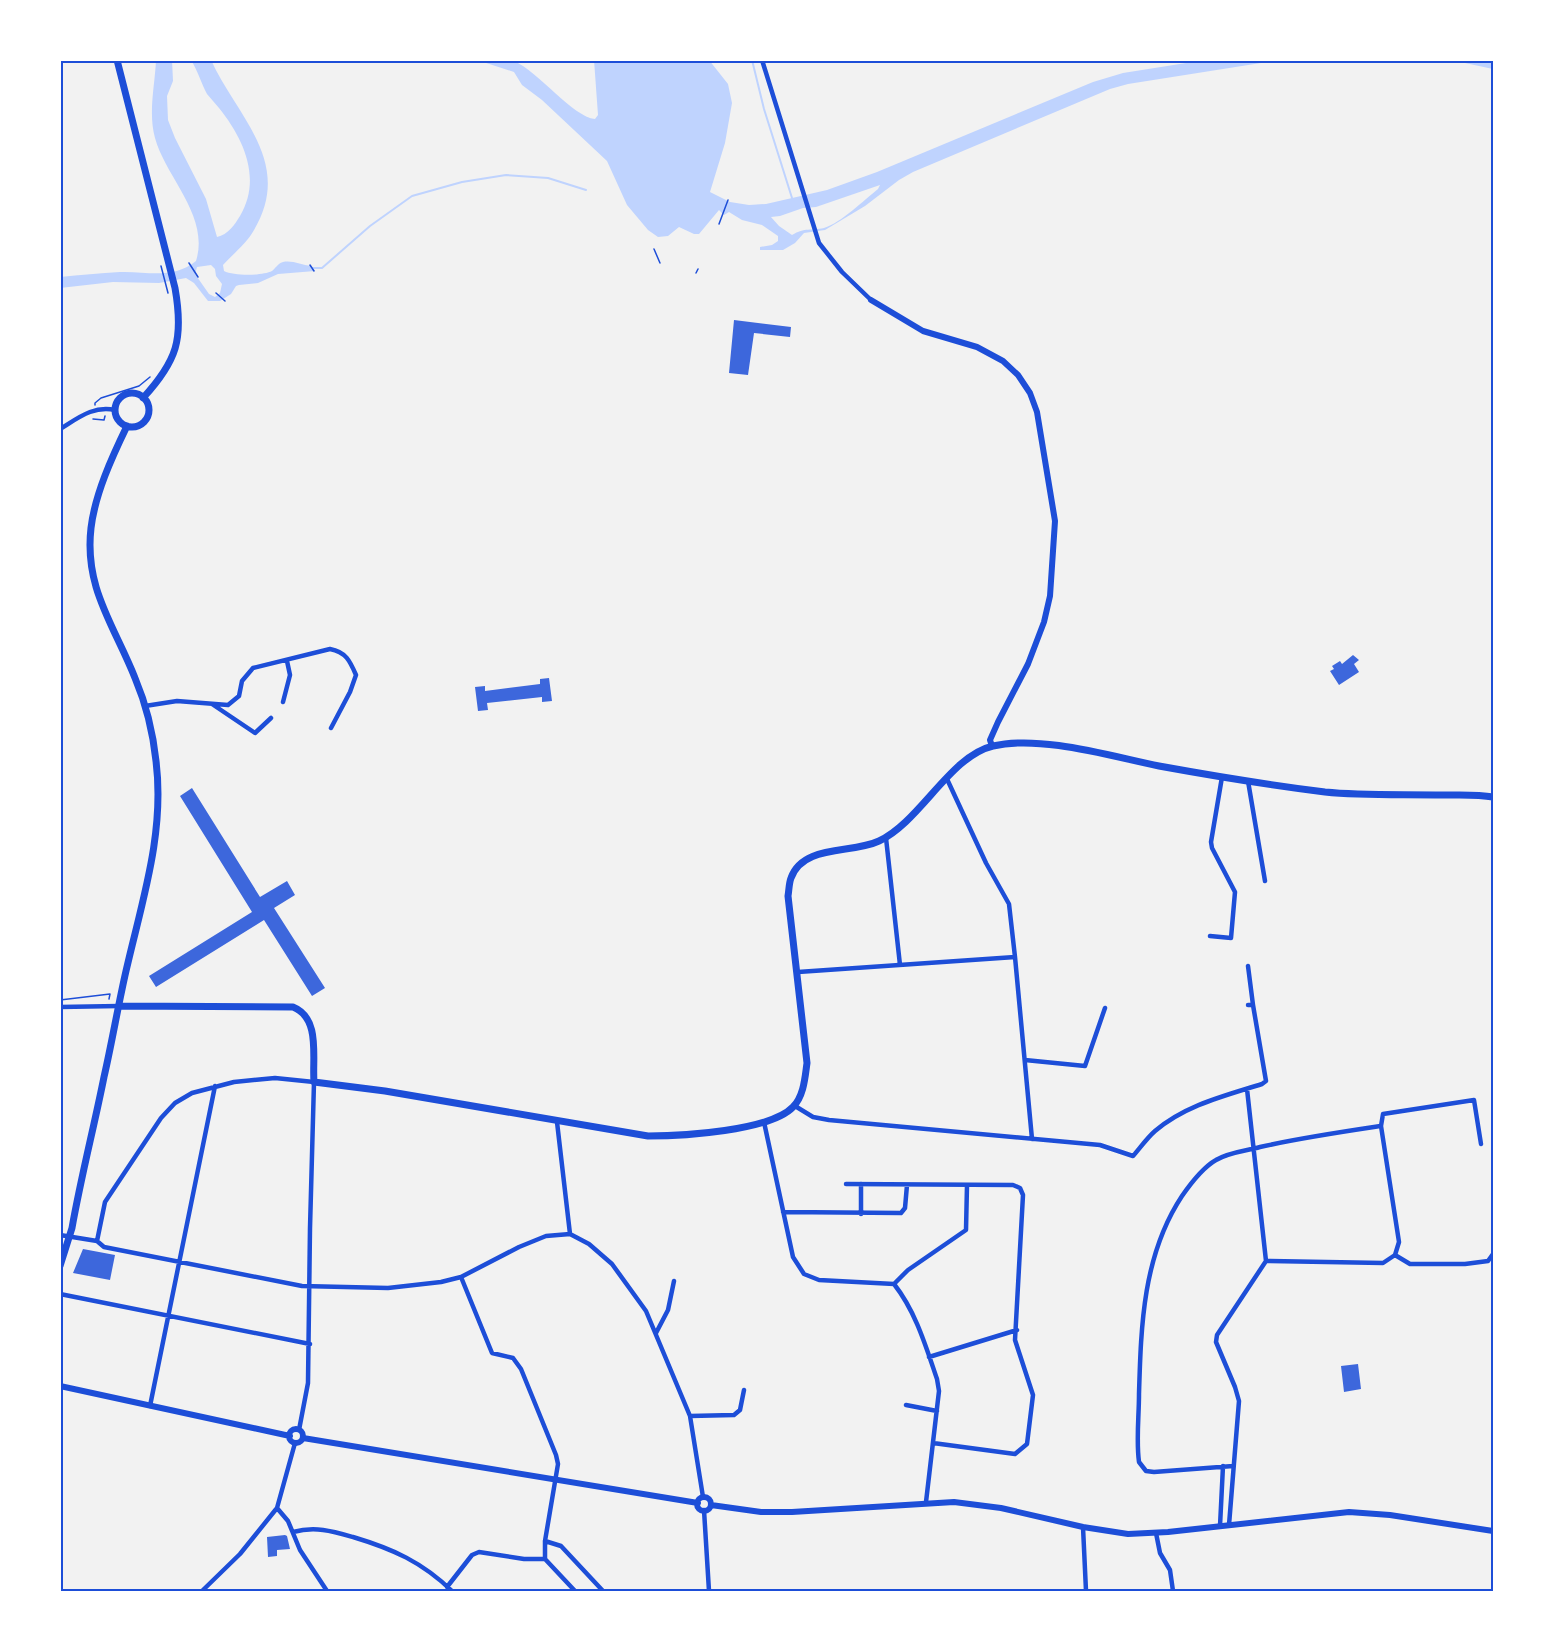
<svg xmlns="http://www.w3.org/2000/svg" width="1553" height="1651" font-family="Lato,sans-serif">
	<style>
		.water { fill: #bfd3fe; fill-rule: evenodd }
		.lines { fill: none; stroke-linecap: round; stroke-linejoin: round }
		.stream { stroke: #bfd3fe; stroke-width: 2 }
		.building { fill: #3d67dc }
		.path { stroke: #1d4ed8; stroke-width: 1.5 }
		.minor { stroke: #1d4ed8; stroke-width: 4.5 }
		.tertiary { stroke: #1d4ed8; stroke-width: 6 }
		.secondary { stroke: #1d4ed8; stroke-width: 7 }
		.neatline { fill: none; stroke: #1d4ed8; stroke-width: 2 }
	</style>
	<rect width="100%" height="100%" fill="#f2f2f2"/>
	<path class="water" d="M156 60H172L173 81 167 96 168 120 175 138 206 199 217 237C228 235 235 224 240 216 262 179 244 139 219 108 215 103 211 99 207 94 201 83 198 71 191 60H211C237 117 294 162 254 230 247 243 233 254 223 265L224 271C234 276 262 276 272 271 276 268 277 264 283 262 292 260 302 265 311 266L315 271 278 274 258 283 239 285 236 286 231 294 220 301H208L194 283 186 278 159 283 113 282 60 288V277C80 275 100 273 120 272 148 271 172 280 196 261 210 216 166 178 155 138 148 113 155 85 156 60ZM211 265 215 269 216 276 222 284 220 293 215 297 209 294 195 274 197 267Z
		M477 60C488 60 504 57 514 61 539 72 573 117 595 119L598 115 594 60H709L728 84 732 103 725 143 710 192 730 202 749 205 766 204 827 190 877 172 1093 82 1123 73 1205 60H1280L1128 84 1110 89 913 172 899 180 865 206 825 230 804 233 795 243 783 250H760V247L772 245 778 241V236L762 225 742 220 729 212 724 215 719 210 699 234H694L679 227 668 236 658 237 648 230 627 205 607 161 542 100 522 85 514 72ZM880 185 878 189C864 200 841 223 824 228 811 231 805 227 792 235L779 226 771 217 780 216 803 208 816 207Z
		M1451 60H1493V69Z"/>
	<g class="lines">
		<path class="stream" d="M752 60 764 109 792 198
			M312 268H322L370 226 412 196 462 182 506 175 548 178 586 190"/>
	</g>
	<path class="building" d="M734 320 791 327 790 337 754 333 748 375 729 373Z
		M1353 655 1359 660 1354 664 1359 672 1339 685 1330 671 1334 669 1332 666 1340 661 1342 664Z
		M549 678 552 701 542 702V697L487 703 488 710 478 711 475 687 485 686V691L540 684V679Z
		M192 788 260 897 287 881 295 895 274 908 325 988 312 996 264 920 156 987 149 976 252 912 180 796Z
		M83 1249 115 1255 110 1280 73 1273Z
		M1358 1364 1361 1389 1344 1392 1341 1366Z
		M285 1535 287 1536 290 1549 277 1550V1556L268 1557 267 1537Z"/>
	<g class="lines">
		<path class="path" d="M719 224 728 200
			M654 249 660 263
			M189 263 198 277
			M310 265 314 271
			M161 266 168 293
			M696 273 698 269
			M216 293 225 301
			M95 405V403L101 398 139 386 150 377
			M93 419 104 420 105 416
			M60 1000 110 994 109 999"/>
		<path class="minor" d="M762 60 819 243 842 272 871 300
			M60 429C78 418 94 405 115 410
			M283 702 290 675 287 661
			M212 704 255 733 271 718
			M145 706 177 701 228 705 239 696 242 681 253 668 330 649C346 652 350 661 356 675L350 692 331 728
			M1248 781 1265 881
			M886 838 900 965
			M1210 936 1231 938 1235 892 1212 848 1211 842 1222 777
			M1015 957 1032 1139
			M1248 966 1253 1005
			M798 972 1015 957 1009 904 986 863 947 779
			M60 1007 119 1006
			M1025 1060 1085 1066 1105 1008
			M795 1106 813 1117 829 1120 1100 1145 1133 1156C1140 1148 1147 1138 1155 1131 1186 1105 1224 1096 1262 1084L1266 1081 1253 1005H1248
			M557 1122 570 1234
			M764 1122 793 1257 804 1274 819 1280 894 1284
			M1381 1126 1383 1114 1474 1100 1481 1144
			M846 1184 1013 1185 1020 1188 1023 1195 1015 1340 1033 1395 1027 1444 1015 1454 933 1443
			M861 1184V1214
			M783 1212 901 1213 905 1208 907 1185
			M60 1235 97 1241 104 1247 302 1286 388 1288 441 1282 461 1277 519 1247 546 1236 570 1234 589 1244 612 1264 646 1311 690 1416 703 1497
			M97 1241 105 1202 161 1118 175 1103 192 1093 234 1082 275 1078 314 1082 310 1228 308 1383 299 1430
			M1395 1255 1410 1264H1465L1488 1261 1493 1254
			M461 1277 492 1353 513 1358 521 1369 556 1455 558 1464 545 1541V1559L575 1591
			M894 1284C916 1312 926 1347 937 1379L939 1391 926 1502
			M894 1284 908 1270 966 1230 967 1185
			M60 1294 310 1344
			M656 1333 668 1310 674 1281
			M929 1357 1017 1330
			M906 1405 937 1411
			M150 1406 215 1086
			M690 1416 734 1415 740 1410 744 1390
			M1233 1466 1154 1472 1146 1471 1139 1462C1136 1440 1139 1417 1139 1394 1141 1325 1143 1255 1182 1196 1191 1183 1202 1168 1216 1160 1229 1152 1246 1151 1260 1147 1300 1138 1341 1132 1381 1126L1399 1242 1395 1255 1383 1263 1266 1261
			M277 1508 288 1521 300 1550 327 1591
			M704 1510 709 1591
			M1229 1525 1239 1401 1235 1387 1216 1342 1217 1335 1266 1261 1247 1089
			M1220 1526 1223 1466
			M1083 1527 1086 1591
			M293 1532C315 1526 332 1531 353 1537 393 1549 422 1562 452 1591
			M1156 1533 1160 1553 1170 1570 1173 1591
			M545 1541 561 1546 603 1591
			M447 1587 472 1555 479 1552 524 1559H545
			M202 1591 240 1554 277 1508 295 1443"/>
		<path class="tertiary" d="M871 300 923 331 977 347 1003 361 1018 375 1030 393 1037 412 1055 521 1050 596 1044 622 1028 664 998 722 990 740 992 746
			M60 1386 290 1436
			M289 1436a7 7 0 1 1 14 0a7 7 0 1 1-14 0Z
			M303 1438 698 1503
			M697 1504a7 7 0 1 1 14 0a7 7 0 1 1-14 0Z
			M711 1505 761 1512H792L954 1502 1001 1508 1083 1527 1128 1534 1168 1532 1349 1512 1390 1515 1493 1531"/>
		<path class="secondary" d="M117 60 175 288C184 339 177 361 143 398
			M115 410a17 17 0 1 1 34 0a17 17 0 1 1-34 0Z
			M119 1006 293 1007C321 1018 312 1058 314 1082L385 1091 648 1136C682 1136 770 1131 793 1107 804 1096 805 1077 807 1063L788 896C789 890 789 883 791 878 803 844 852 854 879 841 920 822 950 756 993 746 1041 735 1110 756 1159 766 1214 776 1269 785 1325 792 1364 796 1404 794 1443 795 1460 795 1477 794 1493 797
			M60 1266 72 1228C81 1177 94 1127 104 1077 112 1042 118 1006 126 971 142 901 165 833 156 761 153 733 146 704 135 678 114 625 84 588 91 528 95 494 112 457 127 426"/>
	</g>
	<rect width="1553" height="1651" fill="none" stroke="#ffffff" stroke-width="123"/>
	<rect x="62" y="62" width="1430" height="1528" class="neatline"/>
</svg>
